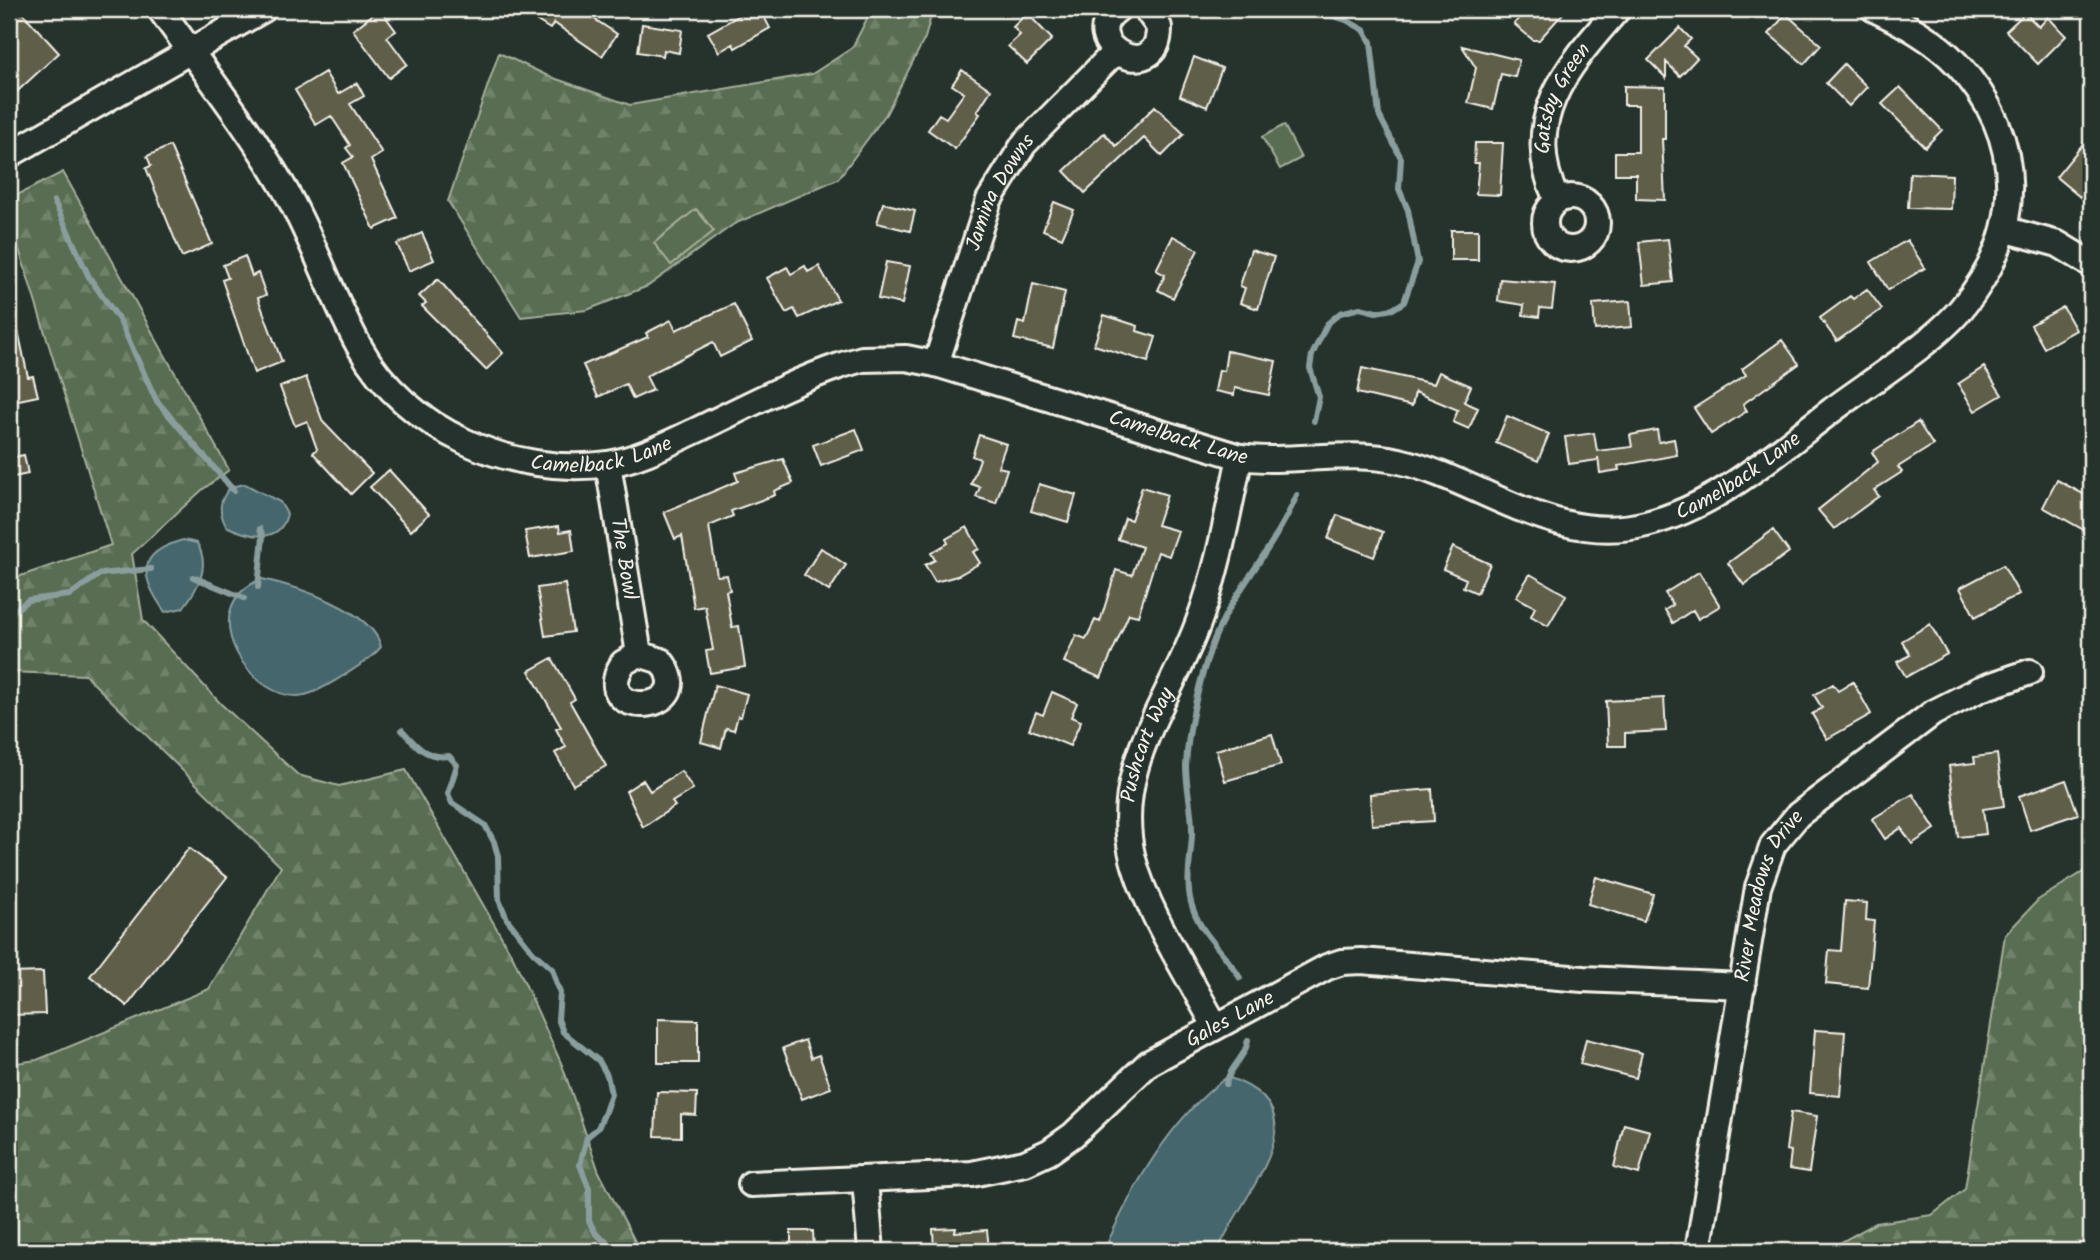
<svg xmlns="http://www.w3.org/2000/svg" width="2100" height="1260" font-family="Kalam,sans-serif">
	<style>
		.forest { fill: url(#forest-firs); stroke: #a6af9c; stroke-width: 2 }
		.park { fill: #586d51; stroke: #a6af9c; stroke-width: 2 }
		.water { fill: #45666c; stroke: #8b9e9e; stroke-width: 2 }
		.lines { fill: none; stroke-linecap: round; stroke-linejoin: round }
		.stream { stroke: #8b9e9e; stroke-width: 6 }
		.building { fill: #5f5e4a; stroke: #f4f1e8; stroke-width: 2 }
		.minor-casing { stroke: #f4f1e8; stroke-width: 30 }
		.minor { stroke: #26332d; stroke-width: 24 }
		.labels { text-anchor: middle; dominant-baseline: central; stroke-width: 5; stroke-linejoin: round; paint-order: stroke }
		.street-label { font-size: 21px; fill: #f4f1e8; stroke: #26332d }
	</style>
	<defs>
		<pattern id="forest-firs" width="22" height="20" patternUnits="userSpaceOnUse" patternTransform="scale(1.75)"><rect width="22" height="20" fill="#586d51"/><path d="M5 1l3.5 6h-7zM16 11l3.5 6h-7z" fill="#71826a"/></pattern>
	</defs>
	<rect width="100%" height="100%" fill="#26332d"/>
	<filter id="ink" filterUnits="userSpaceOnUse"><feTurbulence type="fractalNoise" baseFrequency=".0143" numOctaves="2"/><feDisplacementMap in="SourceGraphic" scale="14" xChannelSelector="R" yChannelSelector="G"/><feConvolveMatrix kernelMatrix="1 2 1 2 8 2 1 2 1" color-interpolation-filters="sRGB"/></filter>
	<g filter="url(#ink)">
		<path class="forest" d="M872 9H933L925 38 886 114 838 179 734 224 648 286 587 310 521 317 448 201 499 53 548 76 630 105 812 74 852 48Z
			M63 172 229 470 202 490 132 554 143 620 221 704 298 775 339 786 406 770 513 957 562 1065 599 1172 640 1251H9V1064L37 1060 209 989 281 867 85 675 9 672V580L111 545 9 217V199Z
			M2091 867V1251H1835L1834 1246 1876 1223 1932 1215 1965 1189 2005 935 2038 900Z"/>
		<path class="park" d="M1284 125 1301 158 1280 169 1262 137Z
			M696 209 714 231 671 265 654 243Z"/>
		<path class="water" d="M245 484 280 502 287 514C280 545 249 537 226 526 218 510 219 501 230 487Z
			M183 540 197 543C211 567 198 588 183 608L165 612C140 577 135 553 183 540Z
			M262 579C295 586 373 610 381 647 370 660 357 667 343 676 331 683 318 692 305 695 254 707 188 608 262 579Z
			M1227 1077C1331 1111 1238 1196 1218 1251H1104C1132 1187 1170 1119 1227 1077Z"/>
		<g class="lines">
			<path class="stream" d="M1310 9 1346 20 1364 30 1371 42 1379 115 1401 158 1399 189 1408 210 1418 262 1404 302 1393 309 1376 312 1360 308 1340 313 1327 324 1312 355 1310 368 1319 397 1314 421
				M54 201 89 277 120 321 156 400 234 491
				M193 577 244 598
				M258 587 263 536 260 529
				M9 615 28 600 70 595 100 574 151 569
				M402 730C416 746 426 759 449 756L457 765 448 794 452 803 485 825 494 842 498 856 499 900 507 919 533 952 552 969 560 993 558 1019 563 1032 599 1061 607 1075 611 1094 605 1112 598 1128 587 1137 580 1165 589 1188V1221L596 1234 612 1246 633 1251
				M1240 978C1226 953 1203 937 1193 909 1184 885 1191 859 1192 835 1193 812 1186 789 1186 766 1188 723 1206 646 1229 609 1252 570 1279 537 1297 495
				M1226 1084C1229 1067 1245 1059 1248 1040"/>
		</g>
		<path class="building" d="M9 9H19L59 53 9 99Z
			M380 9 396 31 387 37 407 64 389 78 353 30Z
			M518 9H579L617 34 602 56 554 23 550 29Z
			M751 9H760L770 28 735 48 733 44 719 52 708 33Z
			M1527 9H1567L1539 40H1533L1514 24Z
			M1027 13 1052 39 1027 64 1008 46 1020 35 1013 27Z
			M2025 13 2039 27 2048 17 2066 36 2038 64 2006 31Z
			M1786 14 1821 45 1804 64 1769 34Z
			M642 24 682 30 679 53 664 50 663 56 638 52Z
			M1680 28 1691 39 1684 46 1697 58 1680 76 1666 62V78L1648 60Z
			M1462 46 1519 60 1515 77 1501 74 1493 109 1468 103 1476 68Z
			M1194 57 1222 68 1207 107 1180 96Z
			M1844 64 1867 87 1849 106 1826 83Z
			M962 70 991 90 977 112 980 114 955 149 928 130 939 114 946 118 964 93 952 85Z
			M325 72 338 94 357 83 364 96 350 104 382 153 371 160 398 218 374 229 343 163 353 157 346 148 350 145 331 116 316 125 295 90Z
			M1624 86 1665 87V139H1662L1665 200 1636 199V174H1615V152H1638V105H1624Z
			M1900 87 1942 130 1925 147 1882 104Z
			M1155 106 1184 134 1162 156 1144 138 1085 193 1064 171 1104 133 1116 146Z
			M2091 134V183L2080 197 2056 177Z
			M1475 143H1503L1500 195 1476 194 1479 163H1474Z
			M170 146 212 244 182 257 146 168 151 166 147 156Z
			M1910 173 1952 175 1951 209 1908 208Z
			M1054 202 1074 210 1062 238 1043 230Z
			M883 203 915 211 910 231 877 223Z
			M1451 230H1478V260H1451Z
			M422 233 434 260 409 271 397 244Z
			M1173 236 1198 250 1173 298 1158 290 1165 275 1156 270Z
			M1668 239 1673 282 1644 285 1639 242Z
			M1907 240 1925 268 1888 290 1871 262Z
			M1251 250 1274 257 1258 309 1240 303 1245 288 1240 286Z
			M245 256 252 276 258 273 266 295 258 298 282 362 254 373 222 280 228 278 223 265Z
			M886 262 910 266 902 304 878 299Z
			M805 266 808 272 819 266 838 300 799 318 794 309 786 313 767 278 787 267 791 274Z
			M438 279 503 353 486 370 422 306 426 303 419 296Z
			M1500 279 1555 284 1552 309 1540 308 1539 317 1523 315 1524 305 1498 301Z
			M1033 284 1065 292 1053 348 1014 339 1018 322 1025 324Z
			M1867 289 1882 309 1837 341 1820 318 1850 296 1853 299Z
			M1630 301 1632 327 1595 330 1593 304Z
			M734 304 752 341 720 357 713 342 646 376 653 390 633 399 626 384 598 397 583 365 648 337 646 333 671 320 676 330Z
			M2063 307 2076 330 2044 348 2031 325Z
			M1104 315 1138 326 1137 331 1156 337 1148 362 1094 345Z
			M16 321 28 377 33 376 38 396 9 402V322Z
			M1782 340 1799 364 1743 404 1747 411 1711 434 1694 408 1746 375 1742 369Z
			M1227 351 1276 361 1269 395 1235 388 1234 395 1215 391 1219 370 1224 371Z
			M1984 367 2002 395 1975 411 1958 384Z
			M1362 368 1434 384 1439 372 1471 386 1464 402 1478 408 1469 429 1453 422 1458 410 1415 392 1412 406 1357 393Z
			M306 377 323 422 372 473 351 494 313 453 317 449 307 421 295 426 280 387Z
			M1507 416 1549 434 1538 461 1496 443Z
			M1918 422 1933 445 1898 467 1902 472 1874 490 1879 496 1834 529 1818 510 1878 462 1872 452Z
			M856 429 864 450 821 466 813 445Z
			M1657 430 1659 442 1674 439 1677 455 1618 466 1619 470 1600 473 1598 457V460L1569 464 1565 437 1594 433 1597 451 1632 447 1630 435Z
			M979 435 1006 444 998 467 1007 469 996 503 976 497 980 487 971 484 980 459 972 456Z
			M24 455 28 474 9 478V458Z
			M783 459 793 483 774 491 775 495 731 511 733 516 709 526 717 576 727 575 730 590 726 591 732 627 739 626 745 667 710 673 706 651 713 650 705 606 694 608 682 536 675 539 664 512 738 481 735 473Z
			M389 470 429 514 411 531 370 487Z
			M2057 480 2091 498V534L2043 507Z
			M1039 484 1076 495 1068 522 1031 511Z
			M1142 487 1167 495 1157 525 1178 531 1169 556 1158 552 1138 616 1129 614 1101 678 1064 662 1076 635 1086 639 1095 620 1100 622 1116 570 1132 575 1142 547 1118 539 1125 518 1131 520Z
			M1337 515 1383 532 1374 557 1328 539Z
			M559 526 560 532 571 530 574 551 530 558 525 531Z
			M967 527 979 549 973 552 980 563 957 576 935 582 925 565 935 560 931 553 948 543 946 539Z
			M1773 530 1789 552 1744 585 1728 563Z
			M1453 547 1490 564 1477 593 1463 587 1466 579 1443 569Z
			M821 548 846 565 829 591 804 575Z
			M2003 565 2019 594 1975 617 1960 588Z
			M1699 572 1720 606 1698 619 1693 610 1673 623 1665 610 1673 605 1665 593Z
			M1530 574 1566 595 1548 626 1531 616 1535 607 1516 597Z
			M565 584 573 632 545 636 537 588Z
			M1930 624 1947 654 1906 677 1897 662 1910 655 1902 641Z
			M552 658 575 699 570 702 606 766 573 785 555 753 566 747 556 729 561 727 529 671Z
			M1853 682 1871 714 1827 739 1812 714 1822 708 1814 695 1833 684 1838 691Z
			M715 685 747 694 741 717 738 716 734 730 726 728 721 748 701 742Z
			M1052 692 1077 703 1071 717 1081 721 1070 746 1029 729 1036 712 1043 715Z
			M1664 698 1666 731 1625 733V746H1608L1606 701Z
			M1272 734 1281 765 1225 781 1216 750Z
			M1997 754 2004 806 1983 809 1986 834 1958 837 1949 766 1975 763 1974 757Z
			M681 771 693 789 672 802 675 806 643 827 626 791 643 780 650 791Z
			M2066 780 2078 814 2030 830 2019 796Z
			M1432 789 1434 821 1372 825 1370 794Z
			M1913 794 1935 829 1912 844 1901 828 1885 839 1872 819Z
			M189 848 227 877 127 1006 90 976Z
			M1596 877 1653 894 1644 921 1588 904Z
			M1845 901 1867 903 1866 920 1874 921 1868 988 1826 984 1829 950 1841 951Z
			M43 972 45 1014 9 1015V973Z
			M658 1019 698 1020V1063H658Z
			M1815 1030 1845 1032 1840 1096 1810 1093Z
			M1586 1039 1642 1053 1636 1078 1580 1064Z
			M805 1040 811 1058 819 1055 831 1088 802 1099 783 1048Z
			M657 1092 697 1093 696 1115 681 1114V1137L655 1136Z
			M1791 1112 1817 1116 1809 1172 1789 1169 1791 1151 1786 1150Z
			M1624 1124 1650 1131 1639 1174 1614 1167Z
			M956 1228 955 1232 987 1230 989 1249 934 1251 933 1229Z
			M791 1231H813L814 1251H791Z"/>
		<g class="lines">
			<g class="minor-casing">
				<g id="minor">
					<path id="s1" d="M160 9C202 68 247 125 284 188 313 238 331 295 359 346 406 431 513 477 608 464 639 459 669 443 697 430 745 407 792 382 842 365L862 359 906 358 936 364 1240 457C1293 464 1347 449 1399 461 1481 480 1556 547 1646 524 1718 506 1774 454 1831 411 1868 383 1933 343 1961 309 2025 233 2027 138 1957 64 1935 40 1903 23 1874 9"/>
					<path d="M1118 9C1071 42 1160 90 1159 27L1146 9"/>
					<path d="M9 155 264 9"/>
					<circle cx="1571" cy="223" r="26"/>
					<path id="s2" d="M1557 200C1519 120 1567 67 1618 9"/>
					<path d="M2007 230 2058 244 2091 264"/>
					<path id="s3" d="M936 364 989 200 1024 144 1115 52"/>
					<path id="s4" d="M608 464 639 654 661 661C702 715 587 721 623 663L639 654"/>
					<path id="s5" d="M1215 1026C1189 976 1147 912 1133 859 1110 767 1172 699 1200 618 1219 566 1228 511 1240 457"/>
					<path d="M865 1180 871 1251"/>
					<path id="s6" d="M751 1184 972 1174 1025 1163 1049 1152 1073 1135 1149 1063 1327 967 1342 962 1361 961 1583 979 1743 986"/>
					<path id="s7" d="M1698 1251 1758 887 1773 845 1798 815 1933 713 1980 689 2030 672"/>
				</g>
			</g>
			<use href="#minor" class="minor"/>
		</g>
	</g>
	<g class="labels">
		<g class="street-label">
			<text stroke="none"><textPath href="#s2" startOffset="108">Gatsby Green</textPath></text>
			<text stroke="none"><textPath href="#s3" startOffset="184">Jamina Downs</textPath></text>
			<text stroke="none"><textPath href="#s1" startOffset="1288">Camelback Lane</textPath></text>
			<text stroke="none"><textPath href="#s1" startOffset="679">Camelback Lane</textPath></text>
			<text stroke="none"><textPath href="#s1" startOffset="1876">Camelback Lane</textPath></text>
			<text stroke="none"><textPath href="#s4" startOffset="96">The Bowl</textPath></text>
			<text stroke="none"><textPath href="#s5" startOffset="304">Pushcart Way</textPath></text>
			<text stroke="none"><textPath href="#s7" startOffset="364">River Meadows Drive</textPath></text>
			<text stroke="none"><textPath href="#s6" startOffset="528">Gales Lane</textPath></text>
		</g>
	</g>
	<rect width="2100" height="1260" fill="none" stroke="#26332d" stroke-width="35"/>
	<rect x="18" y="18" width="2065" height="1225" fill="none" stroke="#f4f1e8" stroke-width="2.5" filter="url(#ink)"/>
</svg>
